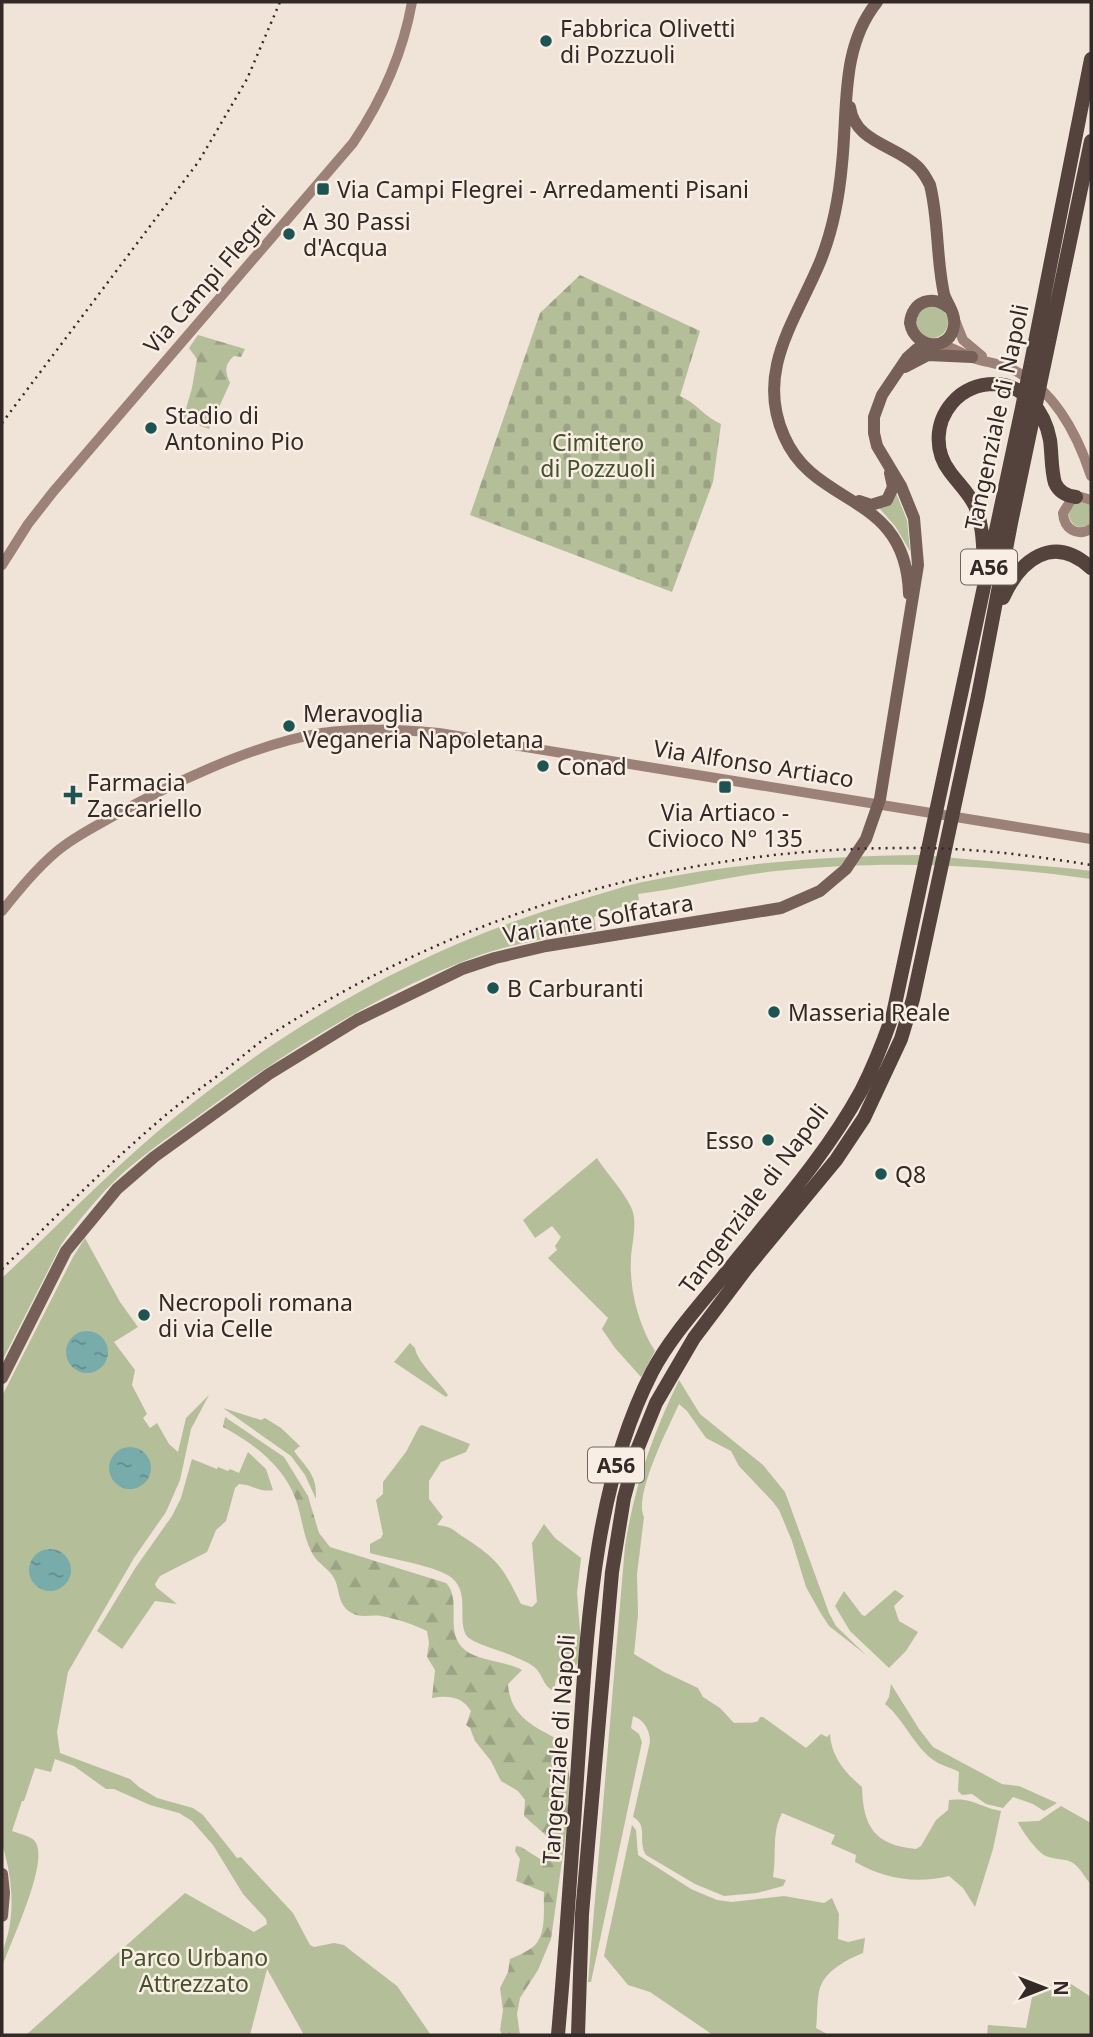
<svg xmlns="http://www.w3.org/2000/svg" width="1093" height="2037" font-family="'Noto Sans',sans-serif">
	<style>
		.green { fill: #b4be99 }
		.forest { fill: url(#forest-firs) }
		.cemetery { fill: url(#cemetery-stones) }
		.water { fill: url(#water-ripples) }
		.lines { fill: none; stroke-linecap: round; stroke-linejoin: round }
		.secondary { stroke: #9b8177; stroke-width: 10 }
		.primary { stroke: #755f57; stroke-width: 12 }
		.motorway { stroke: #54433d; stroke-width: 14 }
		.rail { stroke: #332926; stroke-width: 2.5; stroke-dasharray: 2 5; stroke-linecap: butt }
		.poi-dot { fill: #1d5353; stroke: #f8eee4; stroke-width: 2.5 }
		.labels { text-anchor: middle; dominant-baseline: central; stroke-width: 5; stroke-linejoin: round; paint-order: stroke }
		.shield { fill: #f8eee4; stroke: #6e645f; stroke-width: 2 }
		.shield-label { font-size: 21px; font-weight: bold; fill: #332926 }
		.poi-label { font-size: 23px; fill: #332926; stroke: #f8eee4; text-anchor: start }
		.street-label { font-size: 23px; fill: #332926; stroke: #f8eee4 }
		.park-label { font-size: 23px; fill: #45512b; stroke: #f8eee4 }
	</style>
	<defs>
		<pattern id="forest-firs" width="22" height="20" patternUnits="userSpaceOnUse" patternTransform="scale(1.75)"><rect width="22" height="20" fill="#b4be99"/><path d="M5 1l3.5 6h-7zM16 11l3.5 6h-7z" fill="#9ba384"/></pattern>
		<pattern id="cemetery-stones" width="16" height="16" patternUnits="userSpaceOnUse" patternTransform="scale(1.75)"><rect width="16" height="16" fill="#b4be99"/><path d="M2 7V4a2 2 0 0 1 4 0v3zM10 15v-3a2 2 0 0 1 4 0v3z" fill="#9ba384"/></pattern>
		<pattern id="water-ripples" width="26" height="14" patternUnits="userSpaceOnUse" patternTransform="scale(1.75)"><rect width="26" height="14" fill="#78acab"/><path d="M2 4q2-2 4 0t4 0M15 11q2-2 4 0t4 0" fill="none" stroke="#638c8b"/></pattern>
	</defs>
	<rect width="100%" height="100%" fill="#f0e3d8"/>
	<path class="green" d="M916 322a16 16 0 1 1 32 0a16 16 0 1 1-32 0Z
		M896 493 907 520 910 551 895 526 879 508Z
		M1076 501 1091 505V524C1078 531 1070 525 1068 512Z
		M921 855 1076 869 1091 871V879C982 864 885 860 776 871 729 876 684 888 638 894L639 900 594 917 596 930C554 937 512 943 472 958 378 994 290 1049 209 1108 185 1126 159 1143 136 1162 109 1183 81 1217 61 1245L2 1361V1278C62 1222 119 1161 184 1110 301 1016 433 943 577 901 597 895 618 888 638 883 732 863 826 856 921 855Z
		M597 1158C607 1174 623 1190 631 1207 638 1221 632 1242 631 1257 629 1288 638 1325 655 1351L641 1377 615 1348 602 1329 608 1318 548 1258 557 1250 555 1246 561 1237 552 1226 535 1238 523 1220Z
		M85 1238 120 1302 138 1327 114 1342 135 1370 132 1385 147 1414 143 1418 150 1428 157 1423 169 1444 178 1452 186 1418 209 1395 191 1429 180 1480 166 1512 134 1558 68 1672 57 1732 60 1753 130 1779 139 1787 157 1798 193 1808 203 1815 237 1858 241 1857 293 1913 310 1945 314 1947 334 1943 344 1945 354 1953 397 1986 431 2035H304L267 1969 250 2035H26L185 1893 254 1932 267 1924 266 1919 243 1894 213 1845 192 1821 179 1813 150 1805 114 1789H106L74 1766 55 1759 51 1772 35 1768 24 1801H22L12 1831C19 1834 33 1836 36 1843 48 1865 11 1941 2 1967 2 1954 4 1946 8 1934 15 1903 11 1873 2 1844V1396L73 1257Z
		M410 1343 415 1348C417 1362 439 1381 448 1395L446 1397 394 1362Z
		M679 1380 700 1414 763 1465 785 1492 829 1613 836 1626 866 1655 829 1626 820 1612 806 1587 792 1541 779 1510 773 1502 739 1466 731 1451 706 1438 687 1411 679 1404C669 1426 633 1496 644 1517L637 1574 638 1614 634 1654 664 1672 698 1688 703 1697 720 1708 734 1723C741 1722 752 1724 758 1721L760 1717H763L806 1748 821 1734 827 1737 830 1734C831 1756 845 1773 862 1787 863 1826 874 1845 916 1849L921 1846 936 1820 948 1810 949 1800C972 1797 979 1807 1001 1811L993 1849 975 1907 963 1888 949 1876C916 1884 885 1879 855 1862L856 1855 831 1844 835 1835 782 1813C771 1834 777 1855 773 1877L786 1880 783 1886 757 1893 724 1896 695 1884 646 1855C637 1842 649 1825 633 1817L650 1742C650 1730 644 1720 633 1716L631 1728 639 1734 642 1742 591 1982H588L625 1546C635 1484 652 1436 679 1380Z
		M223 1408 261 1420 265 1418 281 1428 300 1446 294 1451C308 1470 317 1475 316 1499L305 1475 291 1456Z
		M422 1425 470 1444 466 1452 441 1462 429 1481V1499L443 1517 437 1525C454 1527 452 1530 465 1538 499 1560 503 1568 521 1604L532 1607 537 1602 532 1543 544 1524 555 1538 581 1558 577 1593 582 1657 574 1668 556 1679 554 1691C544 1687 544 1679 538 1671 533 1664 522 1660 515 1657 504 1651 472 1644 466 1635 457 1617 470 1594 452 1578 438 1566 390 1559 370 1553V1544L381 1538 383 1534 376 1500 383 1494V1482L406 1452 419 1427Z
		M248 1452 266 1469 273 1490C261 1493 251 1484 239 1484L235 1488 226 1521 216 1530 207 1552 160 1576 155 1584 156 1587 177 1604 155 1601 122 1649 97 1631 136 1567 172 1516 181 1498 192 1459 217 1469 218 1467 228 1471 230 1469 239 1473Z
		M895 1590 904 1596 894 1606 899 1621 918 1632 906 1651 889 1668 850 1631 835 1606 844 1591 862 1615 865 1616Z
		M891 1684 919 1729 933 1747 1002 1784 1019 1786 1057 1803 1044 1811 1033 1804 1013 1797 1003 1808 986 1804 972 1794 962 1795 958 1791 959 1772C952 1768 944 1766 938 1763 915 1750 905 1720 885 1704L889 1697Z
		M1061 1806 1091 1823V1884C1085 1879 1081 1868 1073 1863 1065 1858 1055 1860 1046 1856 1038 1853 1021 1830 1018 1822L1039 1821Z
		M632 1825 636 1830 638 1855 691 1889 717 1900 732 1902 784 1896 824 1903 832 1898 839 1914 838 1939 848 1942 865 1938 863 1953C850 1958 829 1969 822 1983 816 1994 818 2015 816 2028L829 2035H713L650 1992 628 1985 604 1956Z
		M1065 1980 1091 1997V2035H987L988 2025 1026 2028 1033 1992Z"/>
	<path class="forest" d="M198 335 245 349 241 357 234 356C224 365 225 372 230 383L209 429 183 419 192 388 197 359 189 348Z
		M225 1417 284 1457 308 1496 319 1533 330 1547 446 1583C463 1601 443 1632 465 1650 478 1661 506 1661 522 1670L508 1684C510 1718 537 1728 563 1742L572 1790 551 1939 538 1970 520 1998 517 2014 520 2035H502L500 2030 503 2010 500 1988 508 1972 510 1959C517 1956 524 1953 530 1949 548 1939 543 1909 544 1892L516 1881 520 1859 515 1851 516 1846 521 1847 545 1862 549 1838 524 1816 525 1800 518 1791 501 1781 491 1761 475 1741 470 1728 466 1725 471 1711C462 1696 447 1695 432 1698L435 1670 427 1657 429 1643 427 1631C413 1624 397 1619 381 1616 370 1614 361 1619 350 1612 336 1603 341 1587 332 1575 326 1567 315 1561 311 1551 303 1535 302 1517 296 1500 283 1465 254 1444 223 1427Z"/>
	<path class="cemetery" d="M580 275 700 331 680 396C696 403 705 417 721 424L713 482 672 592 470 515 540 313Z"/>
	<path class="water" d="M66 1352a21 21 0 1 1 42 0a21 21 0 1 1-42 0Z
		M109 1468a21 21 0 1 1 42 0a21 21 0 1 1-42 0Z
		M29 1570a21 21 0 1 1 42 0a21 21 0 1 1-42 0Z"/>
	<g class="lines">
		<path class="secondary" d="M955 320 963 340 982 356
			M938 344C951 346 960 353 973 358 984 362 997 363 1009 368 1052 386 1077 433 1091 476
			M1091 500 1081 497 1071 500 1063 513C1064 529 1077 537 1091 529
			M2 565 28 524 53 492 353 143C382 100 403 53 412 2
			M2 911C19 890 36 869 56 852 72 838 92 828 110 818 170 784 254 744 322 733 361 727 400 729 439 733L1091 839"/>
		<path class="primary" d="M877 2C840 48 848 109 842 164 839 198 833 230 820 262 796 320 755 371 784 436 815 509 906 491 909 594
			M850 107C855 143 896 145 918 167 923 172 927 179 930 185 939 221 936 258 944 294 947 304 956 314 954 325 951 352 915 350 910 323 912 301 933 294 949 308
			M905 367 928 355 972 357
			M859 501 871 505 887 500 893 487 890 473
			M2 1378 66 1251 117 1189 154 1157 269 1074 357 1020 462 969 495 958 546 946 781 908 820 891 846 869 866 839 880 799 918 565 914 518 901 486 877 446 874 433V417L882 395 907 358 917 349 930 344
			M2 1874 4 1893 2 1916"/>
		<path class="motorway" d="M984 564C983 545 983 524 975 506 969 493 958 483 950 472 934 451 935 423 952 403 963 390 977 384 995 384 1025 385 1045 412 1050 440 1052 454 1051 470 1055 483 1059 492 1067 496 1076 497
			M1003 598C1020 560 1053 533 1091 568
			M558 2035C566 1945 572 1854 578 1763 587 1634 592 1489 652 1372 671 1336 700 1305 725 1274 772 1215 825 1157 861 1091 874 1066 884 1040 893 1014L1022 408 1091 59
			M578 2035 582 1914 612 1572 624 1498 637 1450 656 1403 694 1338 746 1269 836 1160 864 1118 901 1039 913 999 978 696 1011 523 1091 141"/>
		<path class="rail" d="M2 423 199 161 247 79 280 2
			M2 1269C56 1217 109 1163 167 1114 185 1099 206 1085 225 1070 241 1058 256 1044 273 1033 464 912 677 848 903 848 966 847 1029 855 1091 865"/>
	</g>
	<g class="poi-dot">
		<circle cx="546" cy="41" r="7"/>
		<rect x="316" y="182" width="14" height="14" rx="3.5"/>
		<circle cx="289" cy="234" r="7"/>
		<circle cx="151" cy="428" r="7"/>
		<circle cx="289" cy="726" r="7"/>
		<circle cx="543" cy="766" r="7"/>
		<rect x="718" y="780" width="14" height="14" rx="3.5"/>
		<path d="M69.5 784.5h7v7h7v7h-7v7h-7v-7h-7v-7h7z"/>
		<circle cx="493" cy="988" r="7"/>
		<circle cx="774" cy="1012" r="7"/>
		<circle cx="768" cy="1140" r="7"/>
		<circle cx="881" cy="1174" r="7"/>
		<circle cx="144" cy="1315" r="7"/>
	</g>
	<g class="labels">
		<g class="shield">
			<rect x="961" y="549.5" width="56" height="35" rx="5"/>
			<rect x="588" y="1447.5" width="56" height="35" rx="5"/>
		</g>
		<g class="shield-label">
			<text x="989" y="567">A56</text>
			<text x="616" y="1465">A56</text>
		</g>
		<g class="poi-label">
			<text x="560" y="28">Fabbrica Olivetti<tspan x="560" dy="26">di Pozzuoli</tspan></text>
			<text x="337" y="189">Via Campi Flegrei - Arredamenti Pisani</text>
			<text x="303" y="221">A 30 Passi<tspan x="303" dy="26">d'Acqua</tspan></text>
			<text x="165" y="415">Stadio di<tspan x="165" dy="26">Antonino Pio</tspan></text>
			<text x="303" y="713">Meravoglia<tspan x="303" dy="26">Veganeria Napoletana</tspan></text>
			<text x="557" y="766">Conad</text>
			<text x="87" y="782">Farmacia<tspan x="87" dy="26">Zaccariello</tspan></text>
			<text x="725" y="812" text-anchor="middle">Via Artiaco -<tspan x="725" dy="26">Civioco N° 135</tspan></text>
			<text x="507" y="988">B Carburanti</text>
			<text x="788" y="1012">Masseria Reale</text>
			<text x="754" y="1140" text-anchor="end">Esso</text>
			<text x="895" y="1174">Q8</text>
			<text x="158" y="1302">Necropoli romana<tspan x="158" dy="26">di via Celle</tspan></text>
		</g>
		<g class="street-label">
			<text transform="translate(209 279) rotate(-49)">Via Campi Flegrei</text>
			<text transform="translate(996 417) rotate(-78)">Tangenziale di Napoli</text>
			<text transform="translate(754 763) rotate(9)">Via Alfonso Artiaco</text>
			<text transform="translate(598 918) rotate(-10)">Variante Solfatara</text>
			<text transform="translate(753 1198) rotate(-53)">Tangenziale di Napoli</text>
			<text transform="translate(558 1749) rotate(-86)">Tangenziale di Napoli</text>
		</g>
		<g class="park-label">
			<text x="598" y="442">Cimitero<tspan x="598" dy="26">di Pozzuoli</tspan></text>
			<text x="194" y="1957">Parco Urbano<tspan x="194" dy="26">Attrezzato</tspan></text>
		</g>
	</g>
	<rect width="1093" height="2037" fill="none" stroke="#332926" stroke-width="7"/>
	<g transform="translate(1044 1988) rotate(90)" stroke="#f8eee4" stroke-width="5" paint-order="stroke">
	<path d="M0-5L12 26L0 18L-12 26Z" fill="#332926"/>
	<text y="-10" font-size="19" font-weight="bold" text-anchor="middle" fill="#332926">N</text>
	</g>
</svg>
